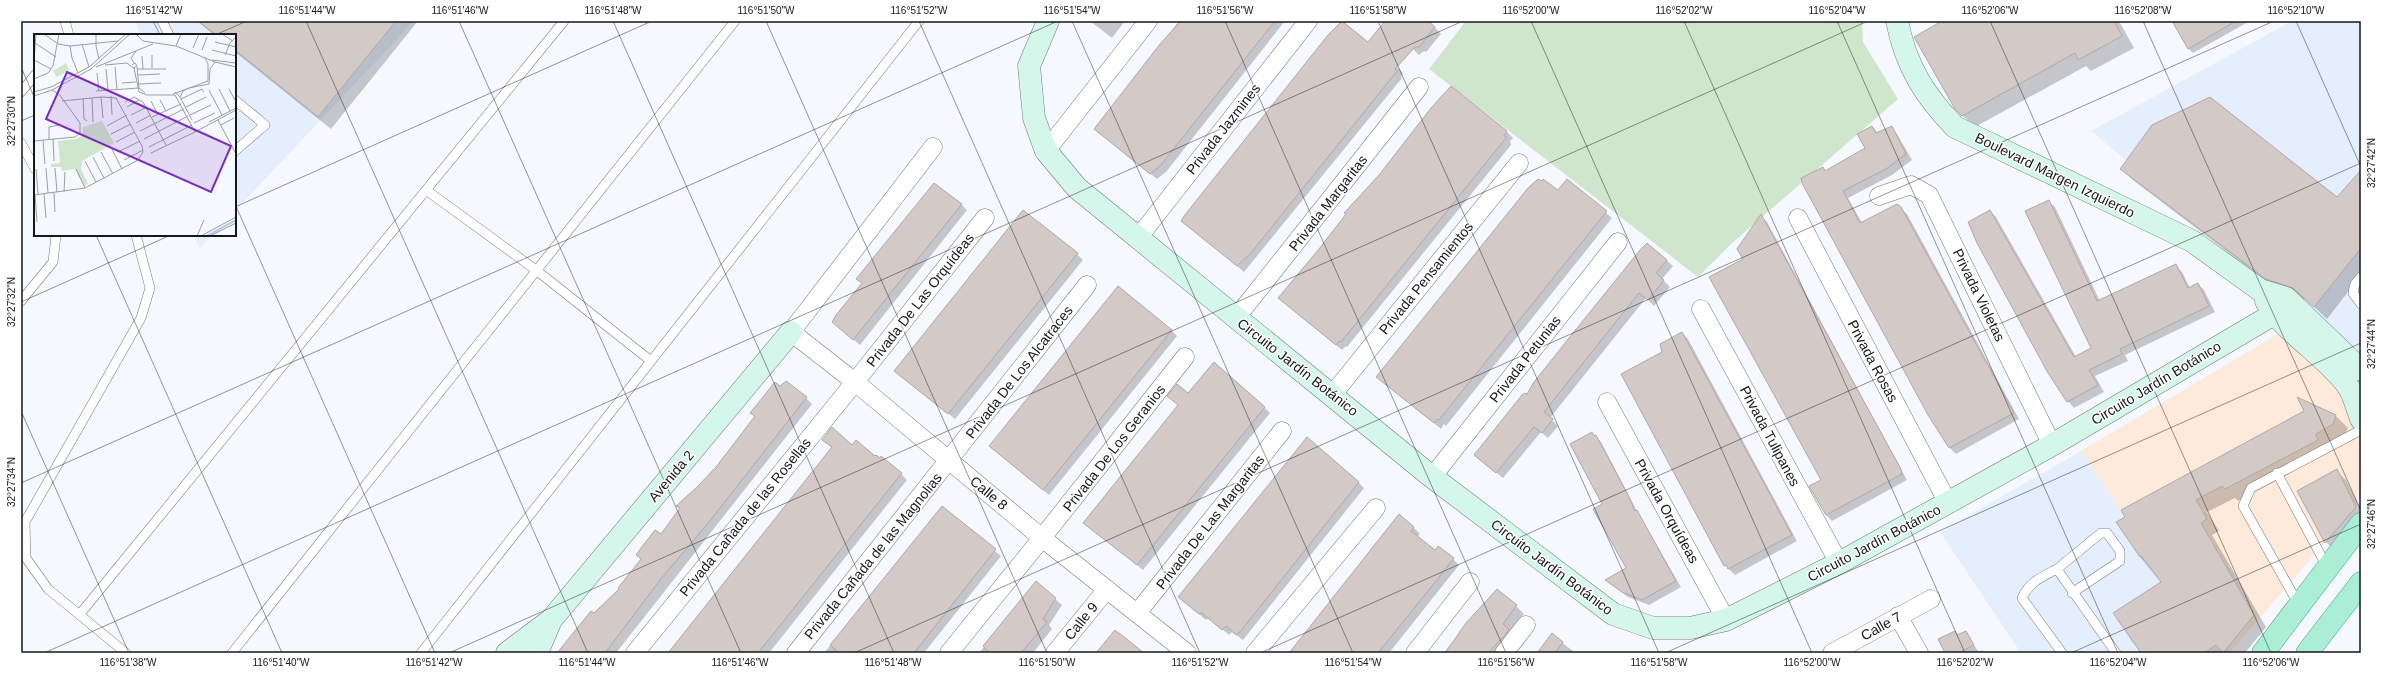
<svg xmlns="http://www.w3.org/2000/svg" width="2382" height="674" font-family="Helvetica,sans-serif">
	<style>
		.commercial { fill: #feeada }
		.built { fill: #e5eefc }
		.green { fill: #cfe6cd }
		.shadow { fill: #0003 }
		.building { fill: #d3cac8; stroke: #b1a8a7 }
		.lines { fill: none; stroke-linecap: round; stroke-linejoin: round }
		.lane-casing { stroke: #73777d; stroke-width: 10 }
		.street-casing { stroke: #73777d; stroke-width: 19 }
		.secondary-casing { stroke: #73777d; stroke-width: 23 }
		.primary-casing { stroke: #519c82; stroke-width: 23 }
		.lane { stroke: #fff; stroke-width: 9 }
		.street { stroke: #fff; stroke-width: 18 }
		.secondary { stroke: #d5f7eb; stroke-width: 22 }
		.primary { stroke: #aaeed6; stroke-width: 22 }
		.ticks { fill: none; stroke: #151719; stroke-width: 1; stroke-opacity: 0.45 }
		.labels { text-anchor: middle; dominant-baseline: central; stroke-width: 3; stroke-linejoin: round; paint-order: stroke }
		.street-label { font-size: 14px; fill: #151719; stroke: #fff }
		.inset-river { fill: none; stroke: #b2d0e6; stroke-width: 2 }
		.inset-road { fill: none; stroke: #9b9ea2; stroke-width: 1 }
		.view { fill: #7b2cbf; fill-opacity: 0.15; stroke: #7b2cbf; stroke-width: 2 }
		.inset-edge { fill: none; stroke: #151719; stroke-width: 2 }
		.neatline { fill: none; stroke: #151719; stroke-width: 1.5 }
		.ticks-label { font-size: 10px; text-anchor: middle; fill: #151719 }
	</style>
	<rect width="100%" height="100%" fill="#f5f8fe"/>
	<path class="commercial" d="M2286 329 2328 364 2361 444V475L2356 507 2229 653H2216L2081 451Z"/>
	<path class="built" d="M136 21H414L235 211V35H140Z
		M2292 21H2361V357L2091 131Z
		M195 235H212L199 249Z
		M2081 451 2216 653H2021L1940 532Z"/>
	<path class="green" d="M1466 21H1862L1863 42 1898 99 1731 244 1698 277 1429 69Z"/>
	<path class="shadow" d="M197 21H418L331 129 235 52V35H214Z
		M1090 21H1125L1112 38Z
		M1179 21H1285L1166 172 1157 179 1095 129Z
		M1384 21H1429L1441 34 1426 52 1424 51 1419 55Z
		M1944 21H2119L2134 48 2091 71 2086 66 1975 127 1962 115Z
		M2181 21H2250L2193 53 2188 48Z
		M1343 22 1397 67 1403 73 1401 76 1402 78 1244 272 1189 227Z
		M1451 87 1507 132 1513 138 1510 141 1511 145 1347 347 1346 346 1342 350 1286 304 1380 176Z
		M1872 127 1878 133 1891 127 1897 134 1912 160 1892 175 1848 198 1862 223 1897 205 1907 214 2019 419 1956 454 1946 444 1802 179 1823 168 1826 171 1866 149Z
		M2121 169 2337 198 2361 172V275L2327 319 2307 300 2279 291 2134 181Z
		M1543 180 1558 192 1567 180 1612 218 1446 426 1444 424 1441 429 1378 377 1534 182Z
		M2048 201 2055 207 2100 301 2176 266 2182 272 2190 288 2198 284 2204 290 2215 312 2125 355 2128 361 2095 376 2104 392 2074 408 2058 389 1983 251 1990 211 1996 217 2076 357 2092 348Z
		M961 204 967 210 860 345 840 328 862 284 858 279Z
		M1761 216 1767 222 1907 480 1832 521 1826 515 1811 486 1822 480Z
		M1077 254 1083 260 955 419 902 377Z
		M1666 260 1673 266 1662 279 1670 287 1654 306 1646 298 1550 418 1558 426 1548 438 1541 432 1503 478 1482 461 1476 455 1527 396Z
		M1171 330 1177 336 1049 495 990 446Z
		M1682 333 1688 339 1797 541 1735 575 1725 565 1664 353Z
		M780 387 806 398 812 404 616 653H567L594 614 620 589 756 417 751 412Z
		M1189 394 1264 407 1270 413 1143 570 1091 528Z
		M2299 399 2336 416 2348 428 2345 437 2327 446 2329 452 2238 501 2235 498 2207 512 2219 531 2212 535 2266 627 2245 653H2143L2162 583 2140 557 2117 522 2305 411Z
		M1591 433 1601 442 1638 513 1681 587 1649 605 1628 597 1606 580 1627 569 1603 505Z
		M823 440 852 446 901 474 907 480 769 653H669L832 448Z
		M2336 471 2346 480 2361 509V522L2335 551 2326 542 2299 491Z
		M1358 482 1364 488 1243 640 1232 632 1229 635 1209 618 1206 620 1179 597Z
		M942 507 1001 556 924 653H824Z
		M1413 527 1420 534 1417 537 1435 552 1453 559 1459 565 1389 653H1290Z
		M1036 583 1062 605 1049 625 1052 629 1033 653H979Z
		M1516 606 1524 614 1511 632 1504 653H1444L1467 624Z
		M1954 632 1958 636 1965 632 1979 652 1982 650 1985 653H1946Z
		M1552 635 1573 651 1575 653H1538Z"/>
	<path class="building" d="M198 21H396L318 117 235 50V35H216Z
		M1181 21H1275L1160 166 1150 174 1094 129 1160 44Z
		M1342 21 1368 42 1385 21H1428L1435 27 1419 47H1415L1395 69 1397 71 1251 253 1237 266 1181 221 1184 216 1328 35Z
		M1942 21H2114L2122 36 2078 60 2075 53 1962 116 1955 109 1914 37Z
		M2172 21H2236L2188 49Z
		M1451 86 1507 131 1504 135 1506 138 1341 342 1339 341 1336 345 1278 298 1319 249 1346 214 1344 213 1379 175 1431 108Z
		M2210 97 2337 197 2361 170V248L2314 307 2293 288 2266 279 2120 169 2152 125Z
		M1872 126 1876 133 1892 126 1906 154 1886 169 1843 191 1860 223 1897 204 1901 207 2014 413 1949 448 1928 415 1802 183 1801 178 1823 167 1825 171 1865 148 1857 134Z
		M1538 179 1542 181 1543 179 1558 190 1567 179 1607 211 1439 420 1437 419 1434 423 1376 377 1528 188Z
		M934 183 962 204 853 340 832 322 836 315 862 283 856 279Z
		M2049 200 2097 301 2176 264 2188 288 2198 283 2209 306 2120 349 2122 354 2089 370 2098 385 2067 402 2048 373 1977 243 1968 222 1990 210 2074 357 2091 348 2025 211Z
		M1023 210 1078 253 948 414 894 371Z
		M1761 214 1901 469 1902 474 1826 515 1809 486 1821 480 1709 277 1743 259 1737 249Z
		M1647 243 1667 260 1656 273 1664 280 1648 300 1639 293 1544 412 1553 419 1542 433 1534 427 1496 473 1474 455 1522 395 1525 393 1527 394 1534 382 1569 338 1640 250Z
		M1118 286 1172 330 1043 490 989 446Z
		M1682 332 1792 535 1728 569 1726 565 1724 566 1710 540 1621 374 1662 352 1660 344Z
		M1214 362 1265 407 1137 565 1083 523 1178 405 1167 396 1177 384 1188 393Z
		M786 381 807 397 709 522 660 580 605 653H557L591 611 594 613 619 589 618 588 641 559 636 555 641 548 655 530 661 534 680 508 676 506 697 487 716 467 755 416 750 413 775 382 780 386Z
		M2297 397 2336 415 2333 424 2316 434 2318 440 2225 489 2222 486 2196 500 2207 519 2201 523 2254 615 2223 653 2216 645 2204 653H2141L2113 613 2161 582 2141 556 2140 557 2116 522 2125 517 2121 510 2304 411Z
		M832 427 852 445 856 440 875 456 876 455 880 458 881 456 902 473 758 653H668L832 447 822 440Z
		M1592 432 1594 436 1596 435 1628 495 1635 511 1637 510 1676 581 1642 600 1622 592 1605 580 1626 568 1593 509 1602 504 1570 444Z
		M1307 437 1359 482 1240 632 1236 635 1226 626 1222 630 1202 613 1199 614 1178 597Z
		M2337 469 2356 507 2325 543 2297 491Z
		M942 506 996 549 914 653H839L830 645Z
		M1399 514 1414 527 1411 531 1435 550 1438 546 1454 558 1436 581 1378 653H1289Z
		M1036 581 1056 598 1043 619 1047 622 1021 653H989L983 646Z
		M1497 589 1517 605 1503 624 1509 629 1505 635 1488 653H1445L1466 623Z
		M1115 630 1128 640 1144 653H1096Z
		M1955 631 1957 635 1966 631 1974 645 1958 653H1945L1938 639Z
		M1552 633 1563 642 1555 653H1537Z"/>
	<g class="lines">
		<g class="lane-casing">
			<path id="lane" d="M65 21 69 35
				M162 21 169 35
				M21 92 35 75
				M235 100 265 125 235 151
				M21 143 35 169
				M426 190 536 270 651 361
				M2361 277 2355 284 2353 293 2361 304
				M21 301 53 262 56 235
				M2277 473 2327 567
				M2057 569 2101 533H2107L2120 551V561L2072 593
				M2299 605 2243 506 2251 488 2361 430
				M80 614 564 21
				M126 653 48 589 26 558 25 522 141 318 150 288 136 235
				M232 653 735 21
				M421 653 919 21
				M2062 653 2022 598C2029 582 2042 577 2057 569L2116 653"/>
		</g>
		<g class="street-casing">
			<path id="street" d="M933 147 791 332 855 382 1042 538 1187 653
				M1046 151 1148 21
				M1879 196 1911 185 1929 195 2052 445
				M1798 218 1948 503
				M1138 238 1308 21
				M1701 309 1839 563
				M1236 318 1419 87
				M1333 394 1519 163
				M1607 402 1726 620
				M1432 477 1618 242
				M1138 612 1282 431
				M1898 616 1919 653
				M635 653 855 382 985 218
				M796 653 1087 285
				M949 653 1042 538 1185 357
				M1055 653 1107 589
				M1255 653 1376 508
				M1415 653 1470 582
				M1504 653 1526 625
				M1832 653 1931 599"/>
		</g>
		<g class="secondary-casing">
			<path id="secondary" d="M1048 21 1029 66 1034 118 1046 151 1077 188 1432 477 1613 614 1653 628H1690L1726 620 1839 563 2052 445 2274 314 2286 298
				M1897 21C1906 66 1924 95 1955 127L2192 241 2260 290 2286 298 2361 370
				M2266 301C2286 334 2324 354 2347 385 2354 394 2357 409 2361 419
				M507 653 551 620 791 332
				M537 653 551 620"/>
		</g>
		<g class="primary-casing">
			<path id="primary" d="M2263 653 2361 524
				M2307 653 2361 583"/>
		</g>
		<use href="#lane" class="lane"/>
		<use href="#street" class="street"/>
		<use href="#secondary" class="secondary"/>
		<use href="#primary" class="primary"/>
	</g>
	<path class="ticks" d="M153 21 160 35M306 21 588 653M459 21 741 653M613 21 894 653M766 21 1047 653M919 21 1200 653M1072 21 1353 653M1225 21 1506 653M1378 21 1659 653M1531 21 1812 653M1684 21 1965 653M1837 21 2118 653M1990 21 2271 653M2143 21 2361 511M2296 21 2361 167M215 35 247 21M21 67 35 99M21 121 35 115M235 204 435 653M235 207 652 21M96 235 282 653M21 302 171 235M21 411 129 653M21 483 1058 21M44 653 1463 21M449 653 1868 21M854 653 2274 21M1260 653 2361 163M1665 653 2361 343M2071 653 2361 524"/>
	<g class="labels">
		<g class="street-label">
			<text transform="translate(1223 129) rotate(-52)">Privada Jazmines</text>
			<text transform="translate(2055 175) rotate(26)">Boulevard Margen Izquierdo</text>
			<text transform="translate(1328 203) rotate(-52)">Privada Margaritas</text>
			<text transform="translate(1426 278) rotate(-51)">Privada Pensamientos</text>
			<text transform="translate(1979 295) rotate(64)">Privada Violetas</text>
			<text transform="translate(920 300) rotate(-52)">Privada De Las Orquídeas</text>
			<text transform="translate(1525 359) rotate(-52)">Privada Petunias</text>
			<text transform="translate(1873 361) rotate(62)">Privada Rosas</text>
			<text transform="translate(1298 367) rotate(38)">Circuito Jardín Botánico</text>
			<text transform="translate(1019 372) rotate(-52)">Privada De Los Alcatraces</text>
			<text transform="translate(2156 383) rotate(-31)">Circuito Jardín Botánico</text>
			<text transform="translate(1770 436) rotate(62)">Privada Tulipanes</text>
			<text transform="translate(1114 448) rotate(-52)">Privada De Los Geranios</text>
			<text transform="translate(671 476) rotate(-50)">Avenida 2</text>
			<text transform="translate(989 493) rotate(40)">Calle 8</text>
			<text transform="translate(1667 511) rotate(61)">Privada Orquídeas</text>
			<text transform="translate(745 517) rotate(-51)">Privada Cañada de las Rosellas</text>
			<text transform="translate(1210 522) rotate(-52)">Privada De Las Margaritas</text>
			<text transform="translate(1874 543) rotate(-28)">Circuito Jardín Botánico</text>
			<text transform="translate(873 556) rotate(-51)">Privada Cañada de las Magnolias</text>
			<text transform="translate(1552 567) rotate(37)">Circuito Jardín Botánico</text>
			<text transform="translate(1081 621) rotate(-51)">Calle 9</text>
			<text transform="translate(1881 626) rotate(-29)">Calle 7</text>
		</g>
	</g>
	<g transform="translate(34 34)">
		<rect width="202" height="202" fill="#f5f8fe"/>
		<path d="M32 29 35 36 23 43 19 37ZM68 87 80 109 48 127 47 135 54 150 51 152 41 135 28 137 27 133H17V130L26 129 24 107 42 105 48 102 49 93Z" fill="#cfe6cd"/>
		<path class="inset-river" d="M173 202 202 186"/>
		<path class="inset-road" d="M10 0 24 10 36 12 84 7M62 0V12L65 25M102 0 109 7 142 12 181 28 202 33M188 0 199 7M181 8 202 13M1 9 22 23M48 10 55 33M36 12 38 24 44 39M142 12 147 0M159 14 165 0M168 16 173 3M178 16 202 22M118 21V34M191 21 196 9 202 3M108 22 109 35M0 26 17 35M178 26 202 29M0 27 2 0M100 29 97 24 102 17M71 31 93 29 99 34 103 32 101 29 98 31M62 33 119 10M81 33 83 56M103 33 105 54 111 59M100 34 105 58 113 61H141L161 98 202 76M72 35 74 56M103 35H132M63 39 65 57M104 41 126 40M0 45 14 39 19 32 25 0M88 49 102 48M105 50 127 49M185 55 196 77M195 55 202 68M175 56 188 81M62 57 105 54M0 58 17 53 55 33 92 0M141 58 146 63 158 86M139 60 174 47V30L171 24M0 62 18 56 57 35 96 0M77 62 78 81M67 63 69 84M146 63 149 57 155 54 175 50 176 35 181 28M49 64 50 85 53 87M58 64 59 88M147 65 168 55 170 58M126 66 132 77M117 67 124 81M91 68 100 63 109 68 132 111M93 73 105 66M152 73 172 63M97 81 113 73M156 81 177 71M118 83 147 70M184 86 202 120M175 88 202 74M102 89 117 81M160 89 181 79M187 91 200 84M73 92 93 81M106 97 150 75M77 100 97 90M15 105V93L25 91M19 105 20 127M110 105 154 82M9 106 11 130M0 107 41 103 46 99V89L25 60 18 56M82 108 101 98M77 113 88 135M115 113 158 91M86 117 106 107M67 118 79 140M117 119 161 98M59 123 70 144M90 126 109 116M51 127 62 148M12 134 14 159M21 134 23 158M2 135 4 160M42 135 51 154M30 158 31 138M20 159 21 178M10 160 12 184M0 161 51 154 104 126 109 118 108 112 82 64 67 63 28 67M1 161 3 188M163 202 170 186M167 202 202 183M176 202 202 189"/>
		<path class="view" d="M33 38 197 112 177 158 12 85Z"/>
		<rect width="202" height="202" class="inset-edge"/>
	</g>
	<rect width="2382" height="674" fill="none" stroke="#ffffff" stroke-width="44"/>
	<rect x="22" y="22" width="2338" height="630" class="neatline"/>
	<g class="ticks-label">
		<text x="154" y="14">116°51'42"W</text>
		<text x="307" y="14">116°51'44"W</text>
		<text x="460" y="14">116°51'46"W</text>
		<text x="613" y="14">116°51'48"W</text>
		<text x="766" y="14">116°51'50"W</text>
		<text x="919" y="14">116°51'52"W</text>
		<text x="1072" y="14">116°51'54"W</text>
		<text x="1225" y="14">116°51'56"W</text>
		<text x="1378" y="14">116°51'58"W</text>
		<text x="1531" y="14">116°52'00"W</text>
		<text x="1684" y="14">116°52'02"W</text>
		<text x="1837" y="14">116°52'04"W</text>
		<text x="1990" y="14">116°52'06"W</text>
		<text x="2143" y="14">116°52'08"W</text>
		<text x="2296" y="14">116°52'10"W</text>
		<text transform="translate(11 121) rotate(-90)" y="4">32°27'30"N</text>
		<text transform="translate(2371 163) rotate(-90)" y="4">32°27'42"N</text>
		<text transform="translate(11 302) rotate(-90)" y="4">32°27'32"N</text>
		<text transform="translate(2371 344) rotate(-90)" y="4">32°27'44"N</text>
		<text transform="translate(11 482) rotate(-90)" y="4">32°27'34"N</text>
		<text transform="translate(2371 524) rotate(-90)" y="4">32°27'46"N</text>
		<text x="128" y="666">116°51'38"W</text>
		<text x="281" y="666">116°51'40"W</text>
		<text x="434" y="666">116°51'42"W</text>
		<text x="587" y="666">116°51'44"W</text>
		<text x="740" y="666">116°51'46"W</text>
		<text x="893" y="666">116°51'48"W</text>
		<text x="1047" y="666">116°51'50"W</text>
		<text x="1200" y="666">116°51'52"W</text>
		<text x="1353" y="666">116°51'54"W</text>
		<text x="1506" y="666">116°51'56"W</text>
		<text x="1659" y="666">116°51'58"W</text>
		<text x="1812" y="666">116°52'00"W</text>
		<text x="1965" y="666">116°52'02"W</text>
		<text x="2118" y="666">116°52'04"W</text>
		<text x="2271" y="666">116°52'06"W</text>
	</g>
</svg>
